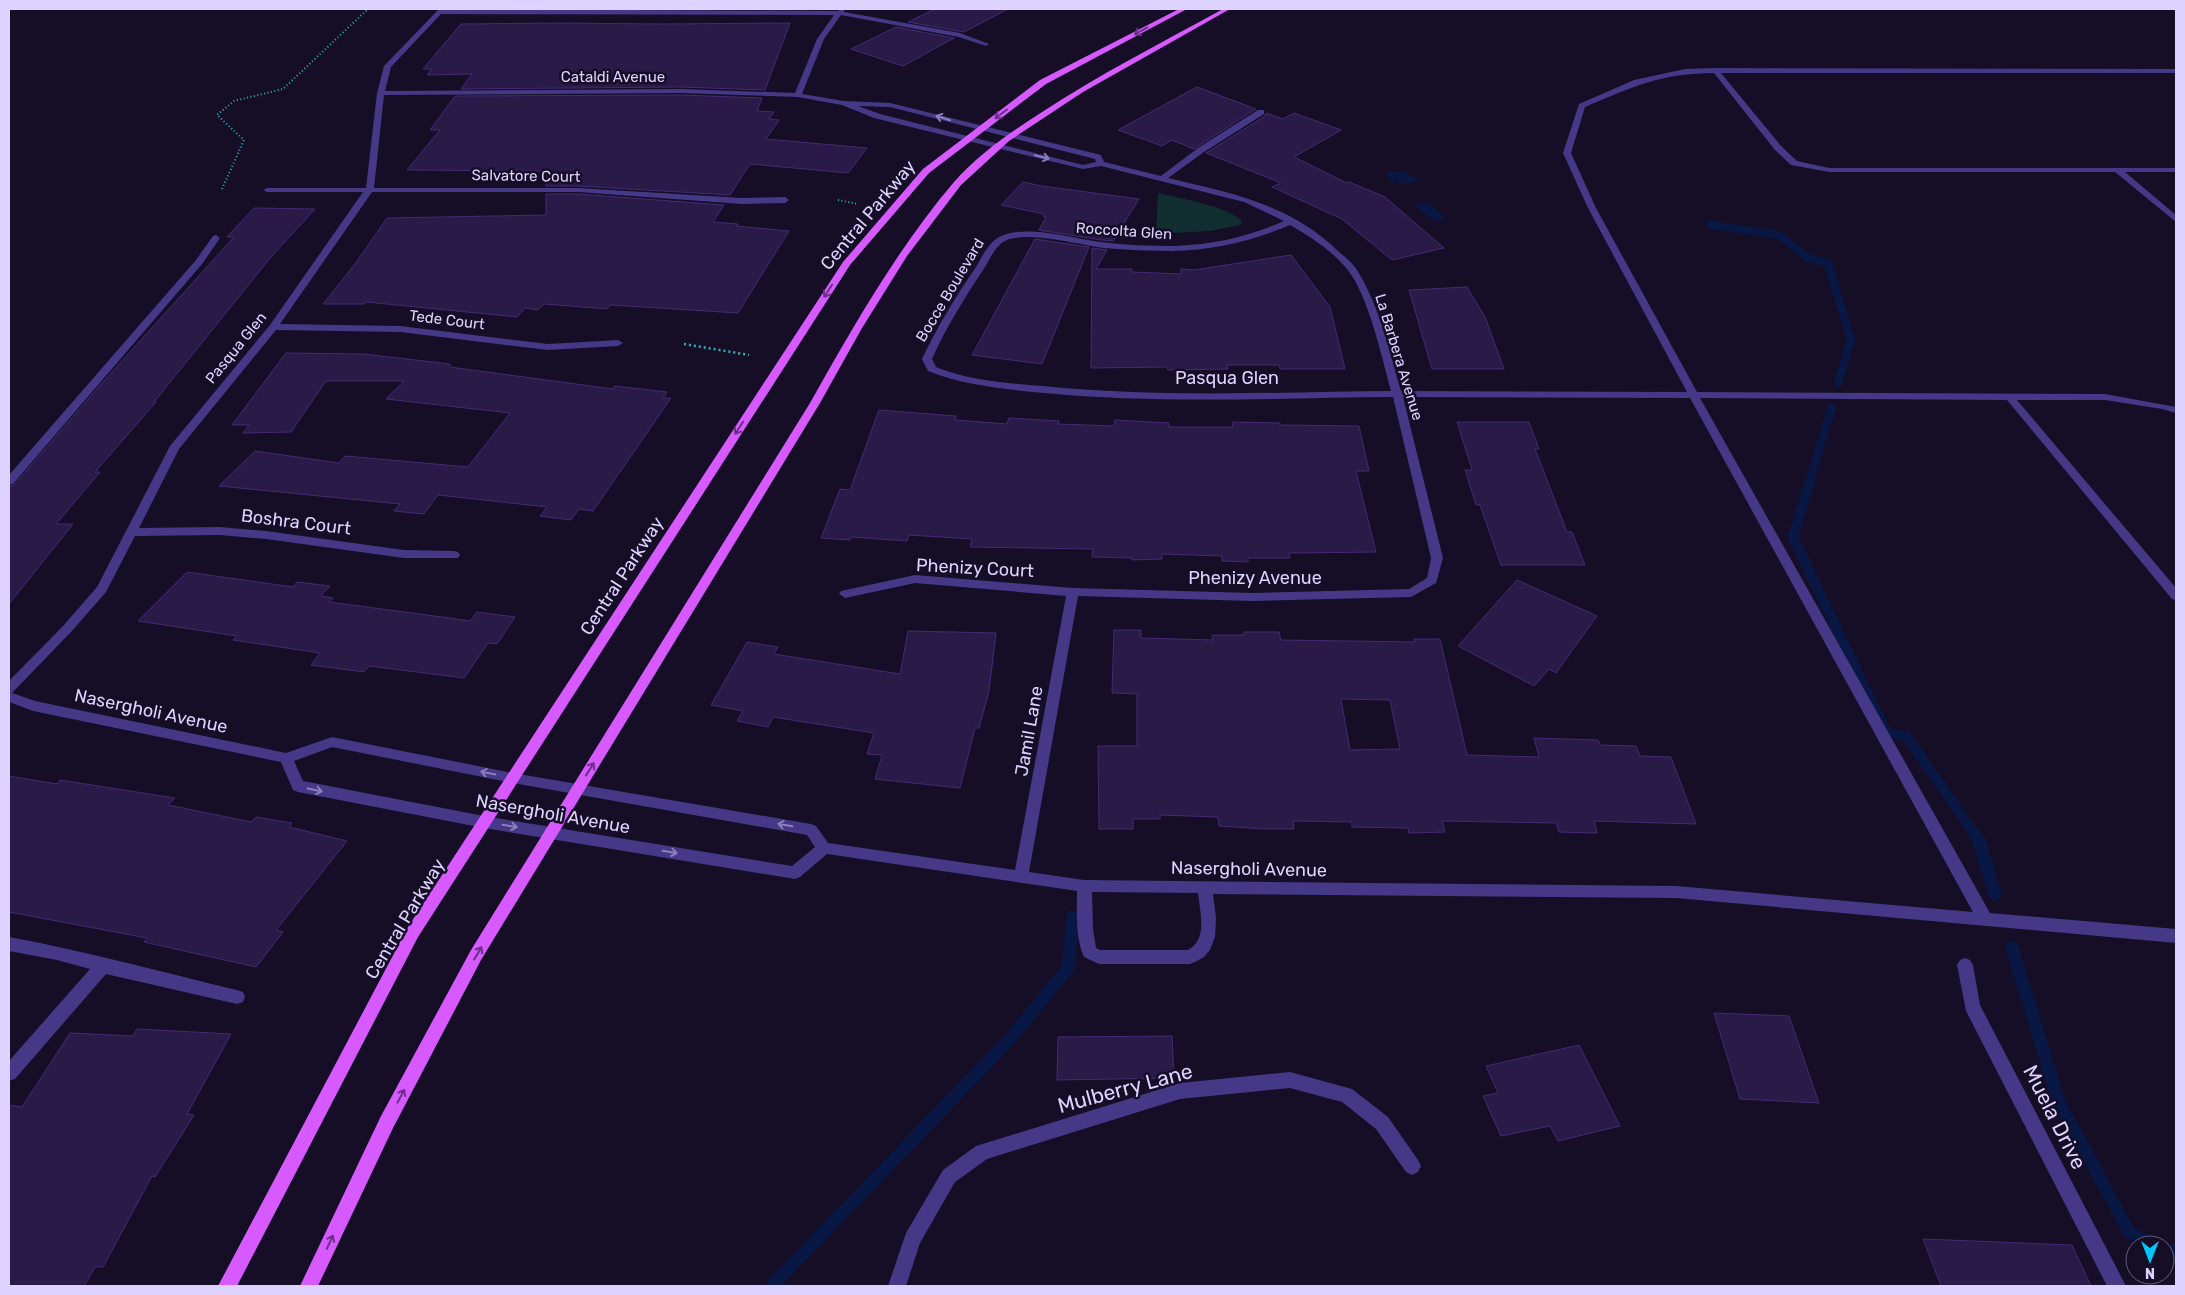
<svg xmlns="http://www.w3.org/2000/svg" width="2185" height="1295" font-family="Rubik,sans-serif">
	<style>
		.green { fill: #112e30 }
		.water { fill: #091745 }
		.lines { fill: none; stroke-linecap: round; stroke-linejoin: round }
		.stream-far2 { stroke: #091745; stroke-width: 8 }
		.stream-far1 { stroke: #091745; stroke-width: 10 }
		.stream { stroke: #091745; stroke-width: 13 }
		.building { fill: #291a48; stroke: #432b74; fill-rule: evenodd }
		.path-far1 { stroke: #2cb2bb; stroke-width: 2; stroke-dasharray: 1 2.5; stroke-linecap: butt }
		.path { stroke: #2cb2bb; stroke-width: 2.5; stroke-dasharray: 2 3; stroke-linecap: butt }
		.minor { fill: #453886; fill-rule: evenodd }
		.major { fill: #d65aff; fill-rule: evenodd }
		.oneway { stroke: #6c3088 }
		.oneway2 { stroke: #8a7ebc }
		.labels { text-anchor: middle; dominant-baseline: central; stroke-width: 5; stroke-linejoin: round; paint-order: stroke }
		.far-street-label { font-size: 15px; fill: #ded3ff; stroke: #150e26 }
		.street-label { font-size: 18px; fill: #ded3ff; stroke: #150e26 }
		.near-street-label { font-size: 21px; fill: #ded3ff; stroke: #150e26 }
	</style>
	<rect width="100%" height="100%" fill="#150e26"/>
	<path class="green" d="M1158 193C1182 199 1224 205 1242 221L1240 225 1210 231 1156 234Z"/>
	<path class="water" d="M1389 171 1405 172 1420 181 1403 184 1397 180 1392 182 1390 180 1392 179 1389 178 1387 174Z
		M1427 202 1446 218 1434 221 1415 205Z"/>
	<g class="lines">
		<path class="stream-far2" d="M1711 225 1779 235 1808 258 1828 263 1851 340 1838 383
			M1809 483 1832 407"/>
		<path class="stream-far1" d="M1810 481 1793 537 1886 732 1907 737 1976 836"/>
		<path class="stream" d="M1975 835 1979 841 1995 894
			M2012 948 2059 1102 2129 1232 2156 1245
			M2165 1249 2176 1254
			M772 1286 1009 1040 1068 968 1073 917"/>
	</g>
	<path class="building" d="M935 9H1008L964 32 908 22Z
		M557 23 660 24 790 23 765 90 680 87 461 89 472 74 427 75 432 69H423L461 24Z
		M896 27 954 38 903 66 851 49Z
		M1197 87 1256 109 1194 149 1172 140 1162 146 1118 130Z
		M680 95 762 98 757 111 774 112 769 119 779 120 766 139 867 148 848 173 750 164 730 195 578 186H546L545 171 407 170 440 130H430L455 96Z
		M1266 113 1283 119 1294 113 1341 130 1294 157 1347 183 1349 182 1385 197 1444 248 1392 260 1342 219 1272 187 1281 183 1206 153 1265 116Z
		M1023 182 1042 186 1139 199 1113 241 1101 240 1039 230 1046 217 1043 216 1044 214 1001 205Z
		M546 194H578L724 205 713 222 738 224 736 226 789 231 738 313 610 305 607 309 544 304 538 310 525 308 517 317 366 302 364 304H323L355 264 387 218 546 215Z
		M254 208 315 209 271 257 154 402H156L95 472H100L56 524H73L9 604V487L14 485 102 383 234 237H227Z
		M1035 239 1089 247 1042 364 972 355Z
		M1092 248 1107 250 1096 269H1132V272L1181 274V269L1194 270 1291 255 1330 307 1345 369H1280L1279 365H1227L1228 369 1168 370 1167 367 1091 368Z
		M1467 287 1485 317 1504 369H1432L1409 290Z
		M286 353 364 354 450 364V367L613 389 615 386 667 392 663 398H671L593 511 579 509 571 520 540 516 547 507 438 495 424 514 394 511 400 504 219 486 255 451 339 463 345 456 468 467 510 413 386 399 404 381H326L291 432 243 433 249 425H232Z
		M879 410 956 416 955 420 1007 424 1009 418 1059 421 1058 424 1114 426 1115 420 1169 423V427H1233L1232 422 1280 423V425L1359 426 1369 471H1356L1376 552 1289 553 1290 558H1248V562L1222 561V556L1162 554V559L1132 560V558L1092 557 1093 549 970 547 972 539 909 535 907 541 852 537 850 540 821 538 840 489 850 490Z
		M1457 422H1529L1539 449H1535L1552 493 1567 532H1572L1585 565H1501L1480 505H1476L1465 470H1472Z
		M187 572 293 587 297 582 330 586 321 596 333 598 329 602 442 617 470 621 477 612 515 617 497 644 488 643 464 678 369 666 364 672 311 665 320 653 233 640 237 636 138 621Z
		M1517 580 1597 616 1556 673 1549 669 1534 686 1458 646Z
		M1114 630H1141V638L1213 640 1212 635H1244V632H1279L1281 640 1415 642 1414 639H1440L1467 755 1539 757 1534 738 1598 740 1600 745 1636 746 1640 756 1671 757 1696 824 1594 821 1597 833 1559 832 1556 823 1442 821 1445 832 1409 833 1408 828 1352 827V822L1293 821 1294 829H1264L1219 826 1218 817 1160 815V819H1133V829H1099L1098 746H1137V694L1112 693ZM1341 699 1390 700 1400 749 1350 750Z
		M908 631 996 633 989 691 979 728H975L960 788 875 779 882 755 867 754 874 733 773 717 768 727 737 721 743 711 711 705 747 642 778 647 774 654 900 674Z
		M9 776 57 784 60 780 175 798 168 805 251 822 256 817 292 823 289 827 347 841 276 930 283 932 256 967 144 942 147 938 9 912Z
		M1714 1013 1789 1016 1819 1103 1740 1099Z
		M137 1029 231 1034 187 1114 194 1115 155 1177 152 1176 103 1267H95L84 1286H9V1105L22 1107 70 1033 133 1036Z
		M1172 1036 1174 1078 1057 1080 1058 1037Z
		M1579 1045 1620 1126 1558 1141 1550 1126 1501 1136 1483 1096 1498 1093 1486 1066Z
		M1923 1239 2072 1245 2091 1286H1941Z"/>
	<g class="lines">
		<path class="path-far1" d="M222 189 244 140 217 115 234 101 283 89 368 9
			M838 200 858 204"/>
		<path class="path" d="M684 344 749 355"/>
		<path class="minor" d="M439 9 837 11 844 9V12L960 33 989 44 986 46 959 37 841 15 824 39 802 94 844 101 890 103 1101 155 1104 162 1161 176 1198 148 1258 110H1264V114L1204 152 1168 178C1231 193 1290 204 1338 251 1344 256 1352 262 1357 270 1380 307 1389 350 1401 391L1687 392 1588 208 1563 153 1579 104 1634 80 1685 69 1715 68 2176 69V73H1721L1781 146 1797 161 1829 168H2176V172H2125L2176 215V222L2115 172H1829L1791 165 1775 150 1714 73C1662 73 1632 87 1585 107L1571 153 1596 208 1697 392 2105 394 2176 407V413L2162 409 2105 400H2017L2176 588V600L2172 599 2007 400 1700 398 1990 913 2176 929V943L1676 898 1213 894 1216 918 1215 937 1210 950 1204 957 1195 962 1190 964H1099L1084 957C1075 937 1077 912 1077 891L827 854 800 877 795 879 484 828 298 792 293 790 281 762 33 711 9 702V681L63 626 97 587 170 446 270 325 363 192H267L263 190 267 188H366L377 93 384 66ZM441 14 834 15 817 39 795 93 680 89 385 91 391 67ZM680 93 798 97 842 105 874 118 1083 169 1101 166 1244 202 1284 221C1248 237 1212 245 1173 246 1149 246 1125 245 1101 242 1074 239 1019 222 996 239 987 246 981 258 976 267 956 296 937 327 922 359L928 371C965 386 1005 389 1044 393 1159 404 1277 398 1393 397L1431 558 1427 578 1409 589 1253 593 1073 588 915 575 841 591 839 594 845 598 915 583 1066 596 1015 870 828 843 816 826 811 824 513 773 332 737 286 753 35 701 12 693 71 632 106 592 135 536 220 535 266 539 404 558H458L460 555 458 552 454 551 404 550 266 531 220 527 139 528 179 449 276 330 400 332 548 350 618 346 623 343 618 340 548 344 400 326 280 324 372 192H578L742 204 785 203 789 200 785 197 742 198 578 188H374L384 95ZM858 106 890 107 1095 159 1096 162 1083 165 880 114ZM1290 225C1311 237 1331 250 1347 269 1368 294 1382 358 1391 391 1276 392 1158 398 1043 386 1007 383 970 381 936 367L932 359C946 327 966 296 985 267 990 259 995 247 1003 242 1022 229 1080 245 1104 248 1127 250 1149 251 1172 251 1213 250 1253 241 1290 225ZM1403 397 1690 398 1973 912 1676 886 1084 880 1029 872 1078 596 1253 601 1411 597 1436 583 1443 558ZM332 747 513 783 807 835 815 847 792 866 484 816 303 781 294 761ZM1092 892 1198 893C1200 912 1208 940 1188 950H1100L1096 948 1093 929Z
			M216 235 220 238 202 264 13 484 9 485V475L196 260 213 236Z
			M9 937C86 951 161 972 237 990L243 992 245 997 243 1002 237 1004 106 974 15 1079 9 1081V1061L90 969 57 960 9 951Z
			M1965 958 1970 960 1973 965 1980 1005 2126 1286H2107L1966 1011 1957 965 1960 960Z
			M1290 1072 1352 1089 1388 1117 1418 1160 1421 1166 1418 1172 1412 1175 1406 1172 1376 1129 1342 1102 1290 1088 1180 1099 987 1159 955 1182 920 1243 906 1286H888L906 1233 943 1170 976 1146 1180 1083Z"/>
		<path class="major" d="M1179 9H1187L1046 84 929 173 850 265 418 937 237 1286H218L408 927 843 262 923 169 1040 80Z
			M1223 9H1230L1083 92 1009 141 961 185 907 256 862 328 820 403 481 960 393 1128 318 1286H300L381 1116 471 950 810 403C853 327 897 249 954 182 978 155 1009 133 1039 114 1098 75 1161 43 1223 9Z"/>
	</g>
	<defs><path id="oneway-shaft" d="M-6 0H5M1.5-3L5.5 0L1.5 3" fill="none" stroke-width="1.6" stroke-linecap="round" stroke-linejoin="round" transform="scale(1.25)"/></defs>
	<g class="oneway">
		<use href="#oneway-shaft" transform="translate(1141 31) rotate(152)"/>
		<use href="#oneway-shaft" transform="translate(1001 114) rotate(143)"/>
		<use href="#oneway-shaft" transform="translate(828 291) rotate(123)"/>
		<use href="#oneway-shaft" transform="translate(739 428) rotate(123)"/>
		<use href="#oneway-shaft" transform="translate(590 769) rotate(-58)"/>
		<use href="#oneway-shaft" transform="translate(478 953) rotate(-59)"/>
		<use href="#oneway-shaft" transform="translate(401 1096) rotate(-62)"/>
		<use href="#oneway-shaft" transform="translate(330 1242) rotate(-65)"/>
	</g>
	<g class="oneway2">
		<use href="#oneway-shaft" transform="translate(943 118) rotate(-162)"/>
		<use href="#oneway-shaft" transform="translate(1042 157) rotate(14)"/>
		<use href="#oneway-shaft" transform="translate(488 773) rotate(-169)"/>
		<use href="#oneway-shaft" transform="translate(315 790) rotate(11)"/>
		<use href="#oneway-shaft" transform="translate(785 825) rotate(-170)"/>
		<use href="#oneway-shaft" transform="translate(510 826) rotate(9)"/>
		<use href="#oneway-shaft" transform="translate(670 852) rotate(9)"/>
	</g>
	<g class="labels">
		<g class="far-street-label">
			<text x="613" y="77">Cataldi Avenue</text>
			<text transform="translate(526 176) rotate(1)">Salvatore Court</text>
			<text transform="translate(1124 231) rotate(4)">Roccolta Glen</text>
			<text transform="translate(950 290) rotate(-59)">Bocce Boulevard</text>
			<text transform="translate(447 320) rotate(7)">Tede Court</text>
			<text transform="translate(236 348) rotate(-51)">Pasqua Glen</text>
			<text transform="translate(1399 357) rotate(73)">La Barbera Avenue</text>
		</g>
		<g class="street-label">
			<text transform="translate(868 215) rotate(-50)">Central Parkway</text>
			<text x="1227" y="378">Pasqua Glen</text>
			<text transform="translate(296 522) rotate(7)">Boshra Court</text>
			<text transform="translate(975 568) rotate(3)">Phenizy Court</text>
			<text transform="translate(622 576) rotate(-57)">Central Parkway</text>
			<text x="1255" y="578">Phenizy Avenue</text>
			<text transform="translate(151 711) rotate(12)">Nasergholi Avenue</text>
			<text transform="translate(1029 731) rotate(-80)">Jamil Lane</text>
			<text transform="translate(553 814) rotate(10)">Nasergholi Avenue</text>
			<text transform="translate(1249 869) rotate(1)">Nasergholi Avenue</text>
			<text transform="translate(405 919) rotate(-59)">Central Parkway</text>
		</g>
		<g class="near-street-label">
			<text transform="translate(1125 1088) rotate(-15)">Mulberry Lane</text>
			<text transform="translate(2055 1117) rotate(63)">Muela Drive</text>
		</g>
	</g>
	<rect width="2185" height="1295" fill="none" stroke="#ded3ff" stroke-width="20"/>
	<g transform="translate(2150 1260) rotate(180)"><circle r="24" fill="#150e26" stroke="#655d7d"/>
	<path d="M0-4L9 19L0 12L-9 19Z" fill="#00c6fe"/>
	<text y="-8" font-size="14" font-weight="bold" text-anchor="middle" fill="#ded3ff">N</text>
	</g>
</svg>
